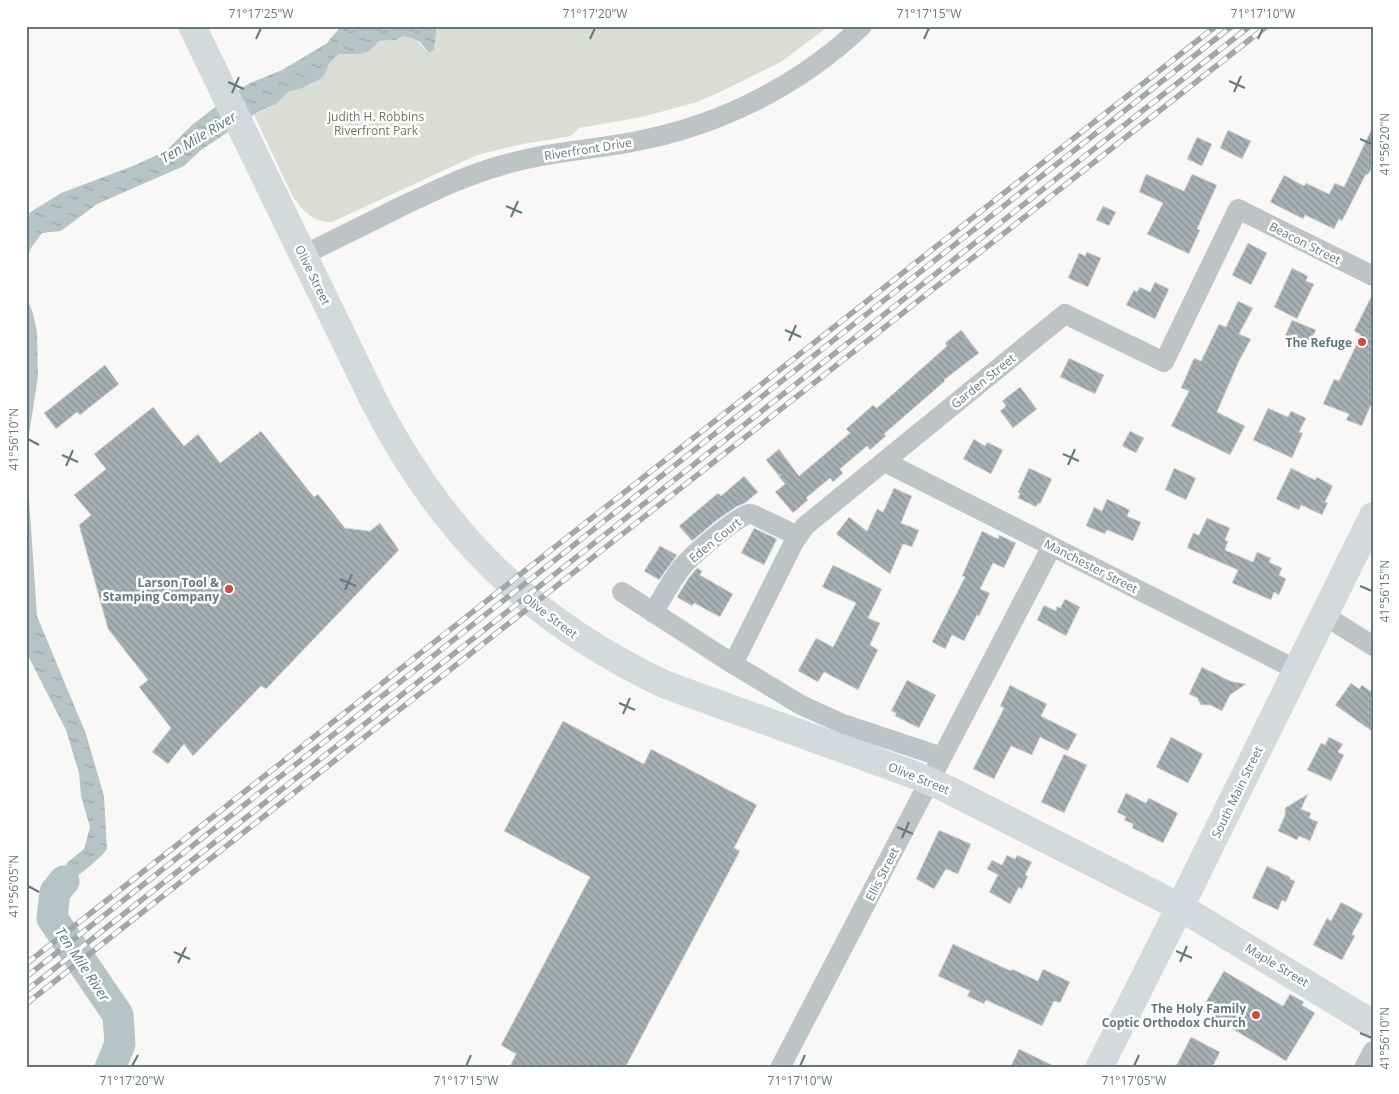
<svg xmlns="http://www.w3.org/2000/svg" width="1399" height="1094" font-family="'Open Sans',sans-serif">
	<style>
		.green { fill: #daddd6 }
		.water { fill: url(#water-ripples) }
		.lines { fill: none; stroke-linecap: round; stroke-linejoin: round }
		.river { stroke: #b7c4c6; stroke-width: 31 }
		.building { fill: url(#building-back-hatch); stroke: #dbdad9 }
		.street { stroke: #bec4c6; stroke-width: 20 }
		.secondary { stroke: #d4d9db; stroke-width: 28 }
		.rail-casing { stroke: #9fa7ab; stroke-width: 5.5 }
		.rail { stroke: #fff; stroke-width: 4; stroke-dasharray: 11; stroke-linecap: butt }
		.ticks { fill: none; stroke: #66787f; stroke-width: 2 }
		.poi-dot { fill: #d3493d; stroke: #fff; stroke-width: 2 }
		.labels { text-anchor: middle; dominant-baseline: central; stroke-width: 5; stroke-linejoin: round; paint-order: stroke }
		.park-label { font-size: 12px; fill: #6b7765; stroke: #fff }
		.street-label { font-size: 12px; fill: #66787f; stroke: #fff }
		.poi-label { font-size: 12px; font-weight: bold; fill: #66787f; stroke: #fff; text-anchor: end }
		.water-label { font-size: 14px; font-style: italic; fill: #617678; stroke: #fff }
		.neatline { fill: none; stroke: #66787f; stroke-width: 2 }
		.ticks-label { font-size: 12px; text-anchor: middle; fill: #66787f }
	</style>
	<defs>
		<pattern id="water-ripples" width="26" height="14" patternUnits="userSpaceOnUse" patternTransform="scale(1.25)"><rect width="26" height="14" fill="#b7c4c6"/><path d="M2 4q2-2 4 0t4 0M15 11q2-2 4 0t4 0" fill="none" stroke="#99a4a6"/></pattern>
		<pattern id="building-back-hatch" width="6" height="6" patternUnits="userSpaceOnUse" patternTransform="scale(1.25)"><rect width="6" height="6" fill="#a6afb3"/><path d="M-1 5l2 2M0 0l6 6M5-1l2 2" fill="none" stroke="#8b9397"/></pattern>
	</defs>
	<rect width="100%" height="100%" fill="#f9f8f7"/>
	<path class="green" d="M437 26H829L781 62 720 92 697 102 642 117 579 128 571 136 523 144 477 155 332 222C313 223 302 210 292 195L254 115 276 104 288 92 312 84 326 72 329 64 335 57 340 54H362L370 51 379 41 396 40 403 36C419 39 418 43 429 53L434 50Z"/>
	<path class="water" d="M341 26H437L434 50 429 53 420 42 411 38 403 36 396 40 379 41 370 51 361 54H340L335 57 329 64 326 72 322 78 302 88 288 92 276 104 258 112 201 150 184 166 97 204 61 231 42 233 31 248 26 263V215L61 193 133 166 166 151 192 125 232 94 250 83 282 70 299 60 327 43Z
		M26 296 33 313 37 332 38 376 28 441 27 468 37 616 86 734 104 796 107 849C93 868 62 882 56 903L66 910 48 924 43 911V893L47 884 59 874 68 862 84 849 90 827 81 796 79 773 66 730 26 652Z"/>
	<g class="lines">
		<path class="river" d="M64 881 55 892 52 918 118 1015 120 1044 110 1068"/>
	</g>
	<path class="building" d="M1373 126V165L1368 175 1366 174 1342 221 1339 219 1334 229 1305 215 1303 219 1270 202 1284 175 1304 186 1306 183 1329 194 1335 183 1344 187Z
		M1228 130 1251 141 1242 159 1220 148Z
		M1197 137 1212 144 1202 166 1187 159Z
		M1146 174 1184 191 1192 174 1217 185 1197 229 1200 230 1189 254 1147 234 1163 203 1139 192Z
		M1103 206 1116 212 1109 226 1096 220Z
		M1248 243 1267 253 1251 285 1232 275Z
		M1087 252 1101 258 1088 287 1068 278 1079 253 1085 256Z
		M1292 268 1308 276 1306 281 1314 284 1297 319 1274 307Z
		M1155 282 1169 289 1155 319 1126 305 1134 290 1137 292 1140 287 1150 292Z
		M1373 293V400L1362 426 1346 420 1349 414 1323 404 1334 379 1339 381 1361 335 1354 331Z
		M1238 301 1253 308 1239 334 1251 339 1239 361 1217 412 1245 426 1230 455 1171 426 1189 391 1181 388 1194 358 1201 361 1219 324 1226 327Z
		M1292 320 1316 330 1308 347 1285 336Z
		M961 330 979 353 944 380 945 381 884 434 886 436 870 450 867 446 840 469 843 473 833 482 830 478 806 498 808 500 793 513 775 492 785 484 779 477 781 474 779 476 766 460 779 449 799 476 850 433 846 429 873 405 877 408 947 346 945 343Z
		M1069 358 1104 375 1095 394 1060 377Z
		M105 365 119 384 80 415 77 412 56 429 44 413Z
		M1020 387 1037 409 1013 428 1000 411 1006 406 1002 401Z
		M153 407 184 446 198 434 220 463 261 431 314 497 318 494 345 528 370 531 380 523 399 550 266 689 261 686 193 756 184 744 168 764 152 752 171 728 139 687 148 680 108 629 79 525 91 515 74 495 106 469 94 454Z
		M1268 408 1288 417 1291 411 1306 418 1299 432 1303 433 1292 458 1253 440Z
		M1130 431 1144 438 1136 453 1122 446Z
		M974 439 985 446 987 442 1003 450 991 474 963 459Z
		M1029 468 1052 479 1040 504 1038 503 1036 507 1018 498 1020 494 1018 492Z
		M1174 468 1196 478 1186 500 1165 490Z
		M1291 468 1315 480 1317 477 1333 486 1325 502 1328 503 1322 515 1301 505 1299 510 1276 499Z
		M744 476 758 492 745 503 736 507 717 520 692 541 679 526 718 493 721 496Z
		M894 488 912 496 901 523 919 530 912 547 903 544 890 574 836 534 849 517 867 531 877 509 883 512Z
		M1107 499 1130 510 1127 516 1141 522 1133 541 1107 530 1105 534 1086 526 1094 507 1102 511Z
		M1207 518 1230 528 1225 540 1228 541 1225 550 1253 562 1257 552 1271 558 1269 562 1282 568 1279 575 1286 579 1279 595 1274 592 1271 600 1232 583 1238 570 1187 548 1193 533 1199 535Z
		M754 528 777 539 764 565 741 553Z
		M982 531 998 539 999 535 1016 543 1004 568 993 563 980 589 990 593 979 616 977 615 964 641 952 635 945 649 932 642 965 577 962 576Z
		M660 546 677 555 659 580 644 571Z
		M833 565 882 589 868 618 880 623 870 645 878 650 858 690 824 672 818 682 798 671 816 638 833 647 856 603 822 587Z
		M697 568 702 571 700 575 733 594 720 617 694 603 692 606 677 597 688 579Z
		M1065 599 1080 607 1066 636 1037 620 1044 605 1056 611 1057 606 1060 608Z
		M1202 667 1230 681 1246 684 1230 695 1222 711 1210 705H1201L1197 698 1189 694Z
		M907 680 936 695 919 728 895 716 896 713 891 711Z
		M1351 683 1359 689 1362 685 1373 693V732L1335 705Z
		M1010 685 1047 704 1041 716 1077 734 1068 751 1040 737 1032 755 1011 746 994 779 973 769 1004 708 1000 706Z
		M563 721 644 764 651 749 757 805 734 848 740 851 625 1068H509L516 1054 501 1045 590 877 504 831Z
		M1171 737 1203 754 1188 783 1156 767Z
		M1329 737 1343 744 1338 752 1344 755 1331 781 1307 770 1321 743 1325 745Z
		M1064 754 1087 765 1064 813 1041 802Z
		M1126 793 1146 803 1149 798 1178 813 1163 843 1132 828 1133 824 1124 820 1126 817 1117 812Z
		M1308 794 1301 809 1311 813 1309 818 1318 822 1310 841 1299 836 1297 840 1278 831 1285 815V808Z
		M939 830 971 844 958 874 946 869 934 889 916 879Z
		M1007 855 1015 859 1017 855 1032 862 1025 875 1028 876 1022 889 1019 887 1010 904 989 892 998 875 987 869 992 860 1002 865Z
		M1267 866 1290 877V879L1295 881 1286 902 1282 900 1278 910 1252 898Z
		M1341 902 1363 914 1352 934 1355 936 1342 960 1313 945 1327 918 1331 921Z
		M953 944 1011 971 1012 969 1038 981 1043 969 1070 982 1060 1003 1054 1001 1042 1026 986 1000 984 1004 967 996 970 991 938 976Z
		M1224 971 1283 1006 1290 994 1304 1002 1302 1005 1315 1013 1286 1061 1201 1010Z
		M1191 1037 1220 1052 1212 1068H1175Z
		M1019 1049 1058 1068H1010Z"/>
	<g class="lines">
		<path class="street" d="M304 255C335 239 367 224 398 208 432 192 466 175 503 165 546 152 593 150 637 141 721 125 800 85 862 26
			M885 462 1297 670
			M622 592 733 664 801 705 843 724 942 757
			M653 613C662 598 671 581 682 567 691 556 736 517 749 514 752 514 753 514 756 516L798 536
			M1324 615 1373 646
			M733 664 794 542 805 526 1065 314 1164 362 1238 209 1373 276
			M780 1068 1052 546
			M1364 1068 1373 1051"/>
		<path class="secondary" d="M192 26 373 399C441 533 530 621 666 685L912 774 947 789 1180 907 1373 1024
			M1099 1068 1180 907 1373 516"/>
		<g class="rail-casing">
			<path id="rail" d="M26 964 1216 26
				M26 977 1232 26
				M26 991 1250 26
				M26 1004 1267 26"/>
		</g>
		<use href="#rail" class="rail"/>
	</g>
	<path class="ticks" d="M256 39 261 28M590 39 595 28M924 39 929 28M1258 39 1263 28M1229 81 1245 88M228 82 244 89M1234 92 1241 76M232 93 239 77M1360 139 1372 144M506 206 522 213M511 217 518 201M785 330 801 337M789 341 796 325M28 439 39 445M1063 454 1079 461M62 455 78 462M1068 465 1075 449M66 466 73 450M340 579 356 586M1360 586 1372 591M345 590 352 574M619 703 635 710M623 714 630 698M897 827 913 834M902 838 909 822M28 886 39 892M1176 951 1192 958M174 952 190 959M1180 962 1187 946M178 963 186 947M1360 1033 1372 1038M132 1066 138 1055M466 1066 471 1055M800 1066 805 1055M1134 1066 1139 1055"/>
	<g class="poi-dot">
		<circle cx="1362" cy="342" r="5"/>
		<circle cx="229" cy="589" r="5"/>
		<circle cx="1256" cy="1015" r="5"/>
	</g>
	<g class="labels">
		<g class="park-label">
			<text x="376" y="116">Judith H. Robbins<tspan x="376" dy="14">Riverfront Park</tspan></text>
		</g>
		<g class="street-label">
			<text transform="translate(588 149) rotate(-9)">Riverfront Drive</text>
			<text transform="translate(1305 243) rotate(27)">Beacon Street</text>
			<text transform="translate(313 275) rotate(64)">Olive Street</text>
			<text transform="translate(983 381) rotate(-39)">Garden Street</text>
			<text transform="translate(715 540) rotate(-39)">Eden Court</text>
			<text transform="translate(1091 566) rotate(27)">Manchester Street</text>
			<text transform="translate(550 616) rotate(37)">Olive Street</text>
			<text transform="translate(919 778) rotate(22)">Olive Street</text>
			<text transform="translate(1237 792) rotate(-64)">South Main Street</text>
			<text transform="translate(882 874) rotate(-63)">Ellis Street</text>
			<text transform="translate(1277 965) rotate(31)">Maple Street</text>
		</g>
		<g class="poi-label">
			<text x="1352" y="342">The Refuge</text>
			<text x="219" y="582">Larson Tool &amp;<tspan x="219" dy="14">Stamping Company</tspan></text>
			<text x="1246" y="1008">The Holy Family<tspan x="1246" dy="14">Coptic Orthodox Church</tspan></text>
		</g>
		<g class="water-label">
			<text transform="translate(198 137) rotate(-31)">Ten Mile River</text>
			<text transform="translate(83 964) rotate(56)">Ten Mile River</text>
		</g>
	</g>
	<rect width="1399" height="1094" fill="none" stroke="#ffffff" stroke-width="55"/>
	<rect x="28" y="28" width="1344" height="1038" class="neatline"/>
	<g class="ticks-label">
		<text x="261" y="18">71°17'25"W</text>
		<text x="595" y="18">71°17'20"W</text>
		<text x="929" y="18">71°17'15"W</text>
		<text x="1263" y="18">71°17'10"W</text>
		<text transform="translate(1385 144) rotate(-90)" y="4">41°56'20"N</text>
		<text transform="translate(14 439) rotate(-90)" y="4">41°56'10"N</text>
		<text transform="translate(1385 591) rotate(-90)" y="4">41°56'15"N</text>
		<text transform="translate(14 886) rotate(-90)" y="4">41°56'05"N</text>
		<text transform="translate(1385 1038) rotate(-90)" y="4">41°56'10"N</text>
		<text x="132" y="1085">71°17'20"W</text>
		<text x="466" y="1085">71°17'15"W</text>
		<text x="800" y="1085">71°17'10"W</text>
		<text x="1134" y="1085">71°17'05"W</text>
	</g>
</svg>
